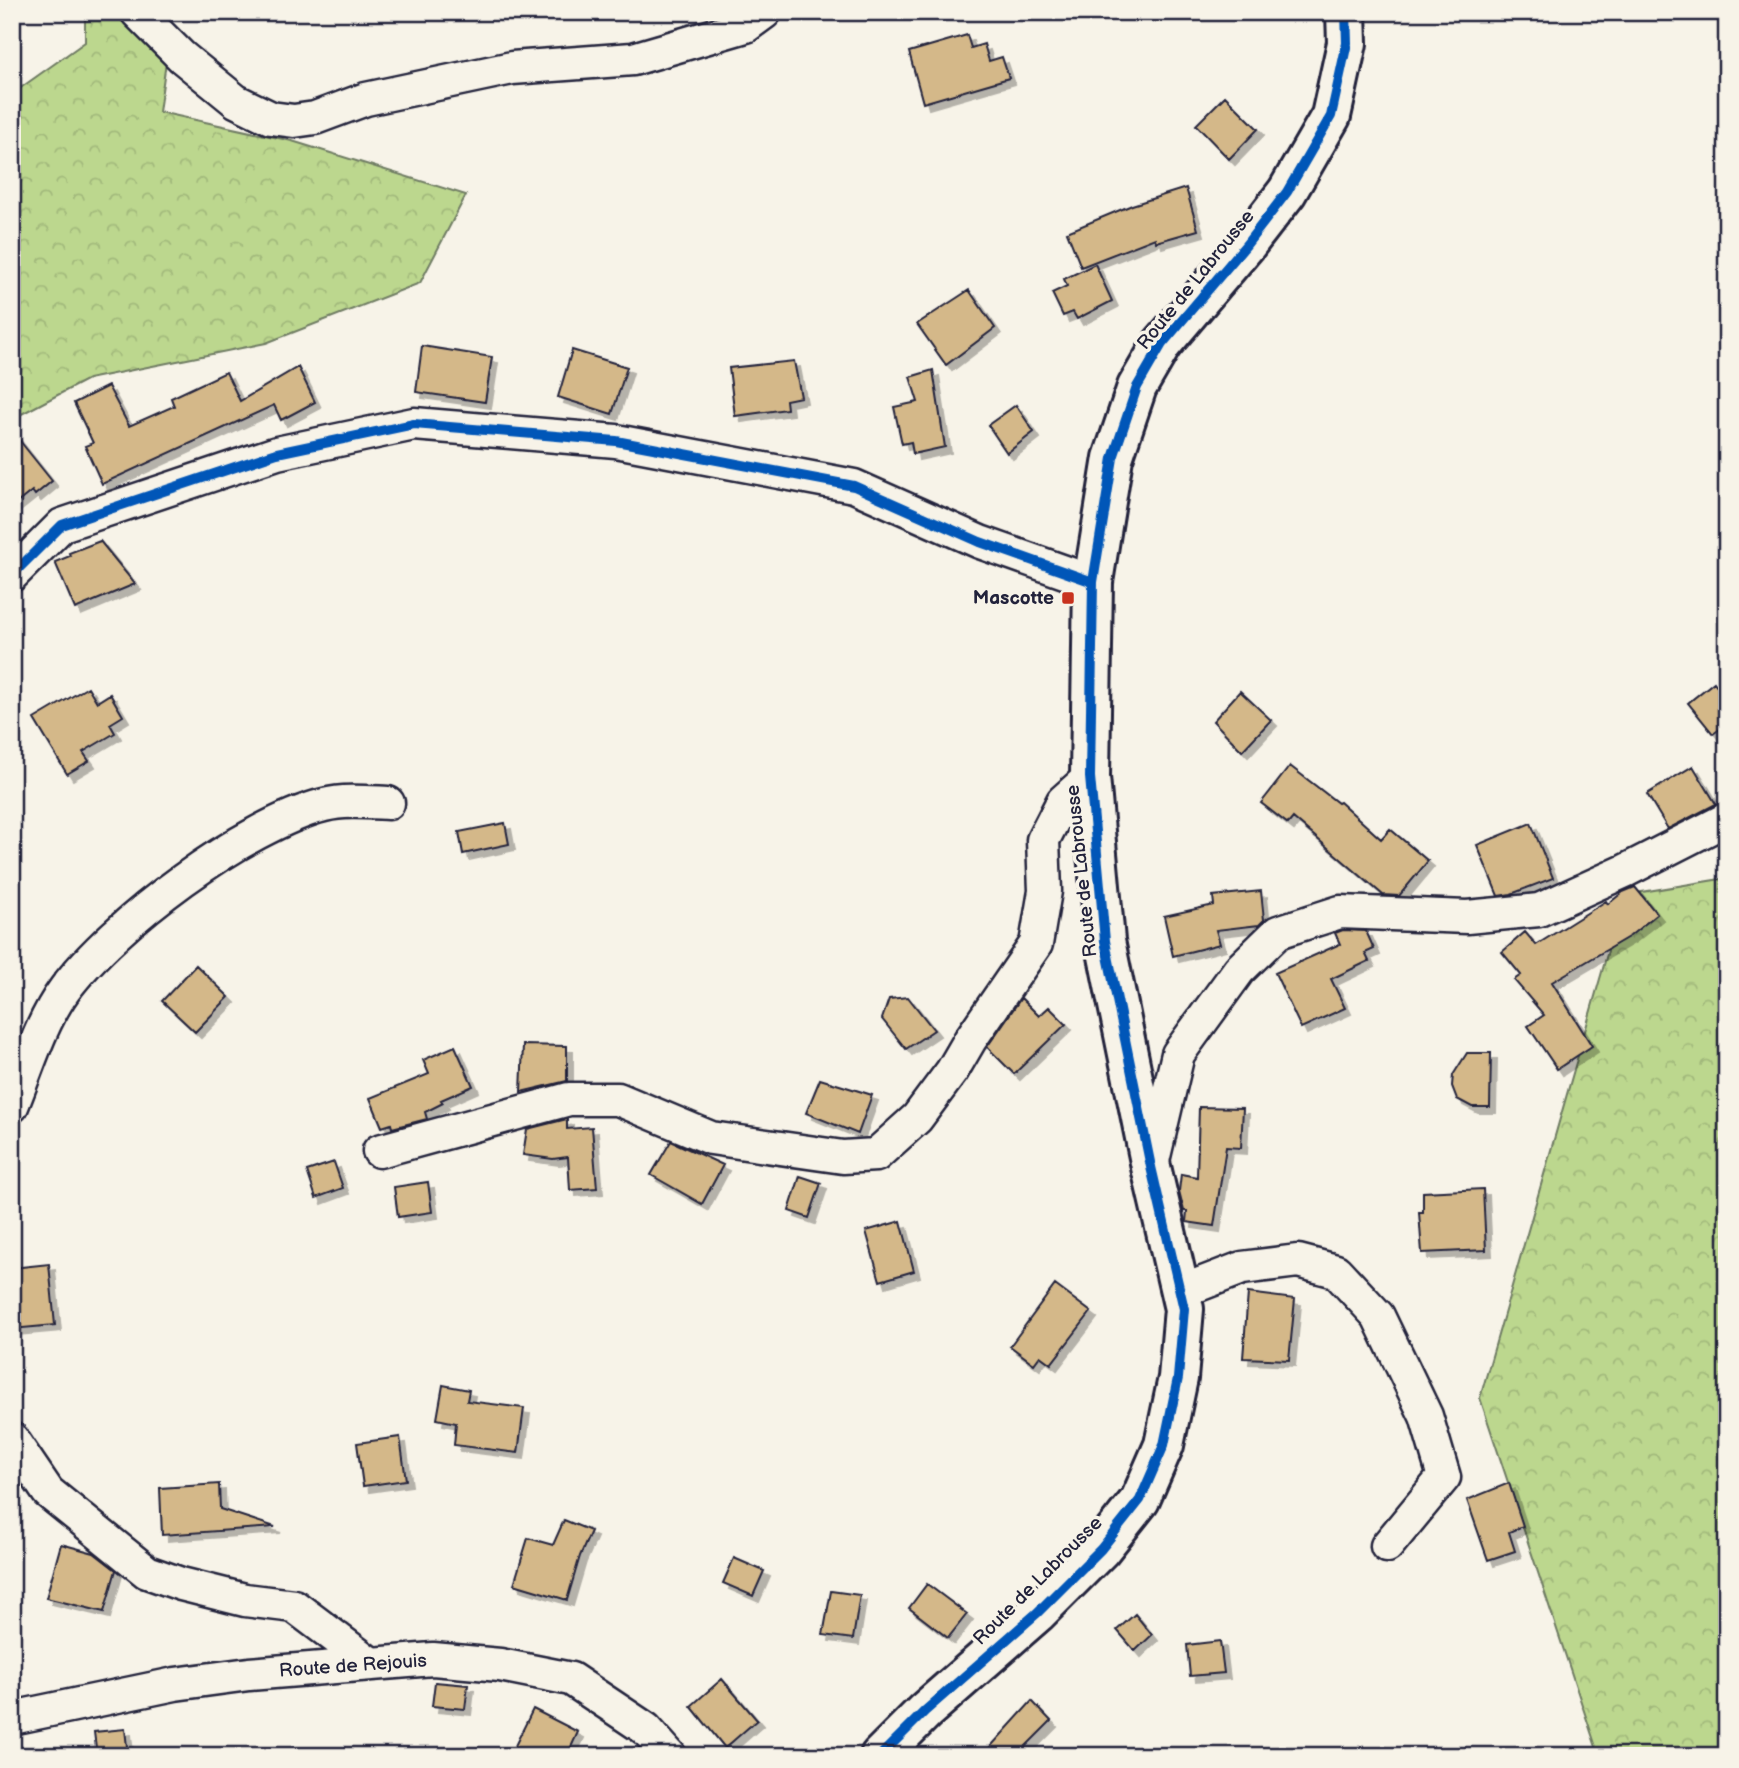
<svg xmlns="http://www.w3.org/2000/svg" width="1739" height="1768" font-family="'Balsamiq Sans',sans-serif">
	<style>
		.forest { fill: url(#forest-crowns); stroke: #6f7c64; stroke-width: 2 }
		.building { fill: #d4b889; stroke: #22223b; stroke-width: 2; filter: url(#shadow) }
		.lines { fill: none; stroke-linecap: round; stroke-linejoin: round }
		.street-casing { stroke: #22223b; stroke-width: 37 }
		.secondary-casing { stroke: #22223b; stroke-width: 44 }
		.street { stroke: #f7f3e8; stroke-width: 32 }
		.secondary { stroke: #f7f3e8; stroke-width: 38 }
		.cycleway-casing { stroke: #f7f3e8; stroke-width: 15 }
		.cycleway { stroke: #0057b8; stroke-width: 10 }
		.poi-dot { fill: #c8321e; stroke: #f7f3e8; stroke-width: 2.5 }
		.labels { text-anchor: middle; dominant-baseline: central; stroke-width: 7; stroke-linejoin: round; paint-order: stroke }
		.street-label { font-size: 19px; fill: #22223b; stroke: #f7f3e8 }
		.poi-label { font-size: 19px; font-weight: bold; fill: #22223b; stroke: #f7f3e8; text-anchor: end }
	</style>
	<defs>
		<pattern id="forest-crowns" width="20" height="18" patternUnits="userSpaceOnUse" patternTransform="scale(1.75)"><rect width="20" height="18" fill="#bcd78e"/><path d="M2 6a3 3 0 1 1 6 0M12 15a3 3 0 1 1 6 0" fill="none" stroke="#a1b87b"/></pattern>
		<filter id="shadow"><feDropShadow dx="6" dy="6" stdDeviation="0" flood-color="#0004"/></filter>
	</defs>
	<rect width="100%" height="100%" fill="#f7f3e8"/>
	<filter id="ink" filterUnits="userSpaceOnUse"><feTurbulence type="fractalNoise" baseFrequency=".0143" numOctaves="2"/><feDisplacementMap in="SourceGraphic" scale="14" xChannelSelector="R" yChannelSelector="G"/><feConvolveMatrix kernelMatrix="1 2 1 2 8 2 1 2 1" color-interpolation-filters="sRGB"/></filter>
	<g filter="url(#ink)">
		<path class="forest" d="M85 12H173L159 112 292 141 466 195 420 283 266 343 88 379 12 419V94L85 42Z
			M1727 878V1756H1599L1480 1398 1624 895Z"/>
		<path class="building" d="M967 35 971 48 984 44 989 61 1002 57 1009 78 923 103 909 52Z
			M1225 96 1258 129 1229 159 1196 125Z
			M1186 188 1198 230 1156 242 1155 238 1081 267 1067 232 1132 205Z
			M1095 264 1112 301 1077 319 1073 312 1063 316 1052 293 1067 286 1064 279Z
			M969 290 995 328 946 365 917 324Z
			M422 346 492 357 485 402 416 392Z
			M572 350 627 367 612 414 558 397Z
			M794 361 801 397 786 400 787 409 735 416 729 368Z
			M298 367 315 402 281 420 274 405 102 484 85 446 93 443 74 403 108 386 129 426 174 406 171 398 226 372 240 401Z
			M933 370 945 447 913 454 911 442 902 444 894 407 918 402 910 377Z
			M1016 405 1034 432 1007 453 988 425Z
			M12 431 52 481 35 495 32 491 12 507Z
			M100 541 135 584 75 609 55 562 70 556 69 553Z
			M1714 682 1727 699V724L1713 734 1688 703Z
			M88 687 97 702 110 694 123 716 110 724 115 733 83 752 89 761 67 774 34 719Z
			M1240 691 1271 720 1242 751 1213 721Z
			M1290 766 1338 803 1340 802 1381 839 1390 829 1428 861 1399 896 1383 895 1293 818 1288 824 1261 803Z
			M1693 766 1716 804 1668 829 1647 794Z
			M505 823 509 844 463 854 459 832Z
			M1531 823 1553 878 1511 894 1498 896 1477 845Z
			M1635 887 1657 914 1630 936 1552 982 1592 1046 1557 1069 1528 1026 1544 1015 1514 980 1521 975 1502 952 1525 932 1536 945 1606 901 1608 904 1623 892Z
			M1261 891 1264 920 1259 925 1216 930 1220 944 1173 956 1164 916 1214 905 1213 896Z
			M1343 930 1366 931 1374 949 1365 953 1369 961 1331 979 1345 1008 1301 1028 1275 973 1340 944 1335 933Z
			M196 965 229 997 195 1032 162 1001Z
			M908 997 934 1030 906 1049 882 1019 889 999Z
			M1021 998 1039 1016 1049 1007 1066 1024 1014 1074 987 1047Z
			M523 1045 567 1046V1081L521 1092Z
			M455 1046 473 1086 441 1100 443 1103 425 1112 427 1119 392 1128 391 1124 382 1127 370 1098 429 1074 423 1060Z
			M1467 1053H1491L1490 1107H1472L1457 1099 1452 1086 1453 1075Z
			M820 1079 872 1095 858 1134 806 1113Z
			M1199 1107 1243 1108 1241 1148 1226 1147 1214 1226 1186 1222 1187 1211H1184L1179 1191 1181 1174 1197 1177Z
			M567 1119V1129L592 1127 597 1188 570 1190 568 1157 553 1159 523 1155 527 1129Z
			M671 1141 723 1165 702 1204 651 1175Z
			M334 1162 343 1188 316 1198 307 1171Z
			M800 1176 821 1183 809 1218 789 1211Z
			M428 1182 432 1212 398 1217 394 1187Z
			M1483 1189 1486 1250 1422 1253 1419 1212H1423V1192Z
			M901 1221 914 1271 880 1281 866 1231Z
			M49 1264 55 1325 12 1329V1268Z
			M1055 1285 1091 1312 1051 1364 1040 1356 1034 1364 1010 1346Z
			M1248 1293 1295 1299 1289 1360 1243 1358Z
			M443 1385 469 1390 467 1401 524 1408 518 1453 454 1445 456 1423 437 1419Z
			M400 1437 406 1480 363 1486 357 1443Z
			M1509 1483 1523 1526 1509 1532 1515 1551 1488 1560 1467 1500Z
			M219 1484 220 1509 275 1527 162 1535 160 1488Z
			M564 1520 591 1531 580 1556 567 1600 514 1584 528 1538 553 1545Z
			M61 1544 94 1553 116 1570 104 1612 46 1598Z
			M734 1558 764 1571 753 1596 723 1583Z
			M927 1584 967 1614 948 1638 909 1608Z
			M831 1591 860 1595 853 1639 823 1635Z
			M1135 1614 1152 1635 1135 1651 1117 1630Z
			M1220 1641 1224 1673 1190 1676 1187 1645Z
			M722 1679 757 1720 725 1748 691 1706Z
			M435 1682 468 1685 465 1709 432 1706Z
			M1032 1701 1051 1721 1016 1756H982Z
			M533 1709 578 1732 567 1756H510Z
			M125 1729 128 1756H97L94 1732Z"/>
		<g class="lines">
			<g class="street-casing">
				<path id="street" d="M137 12 182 57 236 101 271 118 294 121 315 118 366 99 512 68 633 59 746 26 765 12
					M12 575 62 525 277 453 414 424 616 441 854 486 980 542 1093 582
					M12 1106C28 1067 40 1023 65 989 113 924 245 825 324 805 345 800 366 802 388 803
					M379 1151 569 1099H618L711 1138 843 1157 876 1155 917 1118 952 1071 970 1040 1036 944 1045 891 1043 840 1063 801 1090 777
					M1152 1165 1178 1054 1239 970 1278 932 1340 912 1467 917 1539 910 1625 871 1727 819
					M1180 1292 1242 1268 1298 1261 1336 1271 1378 1316 1426 1416 1444 1477 1387 1546
					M12 1439 48 1492 147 1572 181 1584 245 1600 294 1606 371 1664
					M12 1718 175 1684 249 1674 433 1659 500 1665 571 1679 646 1729 670 1756"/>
			</g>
			<g class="secondary-casing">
				<path id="secondary" d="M880 1756 925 1711 1037 1613 1101 1549 1140 1500 1164 1445 1178 1378 1184 1309 1151 1167 1105 941 1090 777 1093 582 1113 458 1137 387 1162 344 1246 245 1287 192 1331 116 1347 43 1346 12"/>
			</g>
			<use href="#street" class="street"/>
			<use href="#secondary" class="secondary"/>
			<g class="cycleway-casing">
				<path id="cycleway" d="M12 575 62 525 277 453 414 424 616 441 854 486 980 542 1093 582
					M880 1756 925 1711 1037 1613 1101 1549 1140 1500 1164 1445 1178 1378 1184 1309 1151 1167 1105 941 1090 777 1093 582 1113 458 1137 387 1162 344 1246 245 1287 192 1331 116 1347 43 1346 12"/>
			</g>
			<use href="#cycleway" class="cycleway"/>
		</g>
	</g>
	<rect class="poi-dot" x="1061" y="591" width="14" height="14" rx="3.5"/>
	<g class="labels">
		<g class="street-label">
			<text transform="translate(1196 280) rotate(-51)">Route de Labrousse</text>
			<text transform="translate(1082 871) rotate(-96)">Route de Labrousse</text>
			<text transform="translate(1038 1581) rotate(-45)">Route de Labrousse</text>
			<text transform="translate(353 1666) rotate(-4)">Route de Rejouis</text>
		</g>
		<g class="poi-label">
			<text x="1054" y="598">Mascotte</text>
		</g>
	</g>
	<rect width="1739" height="1768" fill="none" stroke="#f7f3e8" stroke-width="42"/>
	<rect x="21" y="21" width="1697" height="1726" fill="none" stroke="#22223b" stroke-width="2.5" filter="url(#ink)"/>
</svg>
